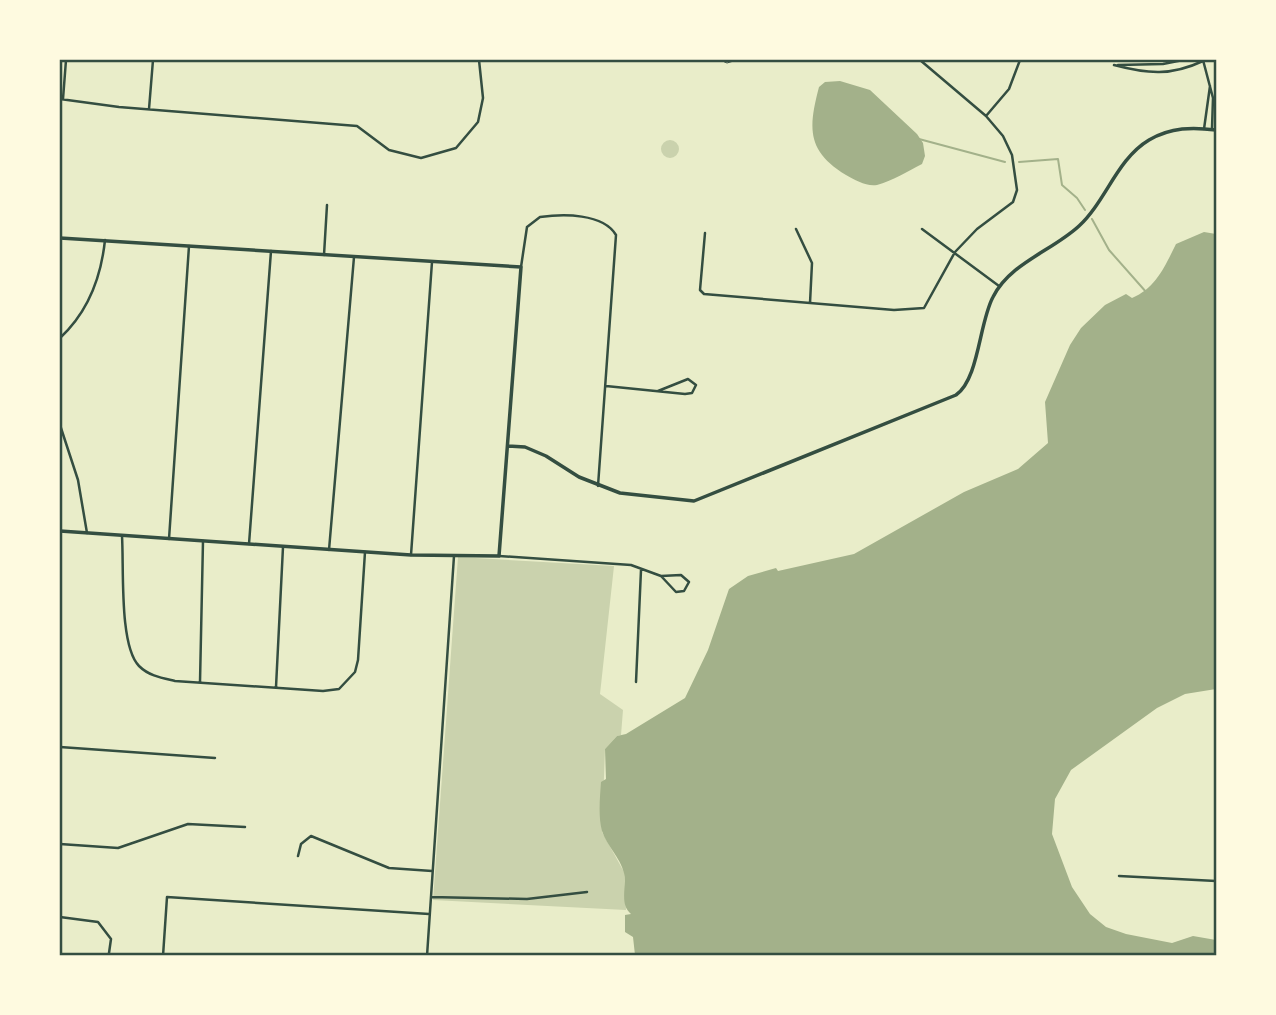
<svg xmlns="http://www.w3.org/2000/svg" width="1276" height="1015" font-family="'Fira Sans',sans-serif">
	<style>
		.green { fill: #cad2ad }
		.water { fill: #a3b18a }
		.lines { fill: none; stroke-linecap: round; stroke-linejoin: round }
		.stream { stroke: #a3b18a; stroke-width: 2 }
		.service { stroke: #344e41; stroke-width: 1 }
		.minor { stroke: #344e41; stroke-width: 2.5 }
		.tertiary { stroke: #344e41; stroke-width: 3.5 }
		.neatline { fill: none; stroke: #344e41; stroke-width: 2.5 }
	</style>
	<rect width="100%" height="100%" fill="#e9edc9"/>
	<path class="green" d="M661 149a9 9 0 1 1 18 0a9 9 0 1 1-18 0Z
		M458 557 614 566 600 694 623 710 621 735 617 736 605 749 602 832 624 872 626 910 433 900Z"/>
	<path class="water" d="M840 81 870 90 917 134 923 143 925 156 922 164C908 171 892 181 877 185 867 187 855 180 846 175 807 151 808 129 819 87L825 82Z
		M1204 232 1216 234V689L1185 694 1157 708 1071 770 1055 799 1052 834 1072 887 1090 914 1106 927 1126 934 1172 943 1193 936 1216 940V955H635L633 937 625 932V915L631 914C619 904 627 887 624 873 620 857 607 846 602 831 598 816 600 797 601 782L606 779 605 749 617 736 626 734 685 698 708 650 729 589 748 576 776 568 778 571 854 554 964 492 1018 469 1048 443 1045 402 1070 345 1081 328 1105 305 1126 294 1132 298C1156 288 1165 266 1176 244Z"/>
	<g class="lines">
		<path class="stream" d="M919 139 1005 162
			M1019 162 1058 159 1062 185 1077 198 1085 210
			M1092 219 1109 250 1147 293"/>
		<path class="service" d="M720 60 727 63 737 60"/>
		<path class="minor" d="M399 60H400
			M1203 60 1213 98 1212 128
			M1114 65C1148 74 1171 76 1203 61
			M1118 65 1163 64 1183 60
			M60 99 119 107 357 126 389 150 421 158 456 148 478 122 483 98 479 60
			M63 99 66 60
			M149 109 153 60
			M986 116 1009 89 1020 60
			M1204 129 1210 86
			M796 229 812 263 810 303
			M922 229 999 286
			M705 233 700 290 704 294 894 310 924 308 955 252 977 229 1013 202 1017 190 1012 155 1003 136 986 116 920 60
			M324 255 327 205
			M521 267 527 227 540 217C563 214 603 213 616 235L598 486
			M60 338C88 312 101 278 105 240
			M606 386 685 394 692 393 696 385 688 379 658 391
			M60 425 78 480 87 533
			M122 536C124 567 119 646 139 666 149 676 162 678 175 681L323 691 339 689 355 672 358 660 365 552
			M169 539 189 246
			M249 544 271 251
			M329 550 354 257
			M411 555 432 262
			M499 556 631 565 661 576 676 592 684 591 689 582 681 575 661 576
			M200 682 203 541
			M636 682 641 570
			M276 687 283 547
			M60 747 215 758
			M60 844 118 848 188 824 245 827
			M298 856 301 844 311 836 389 868 432 871
			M1119 876 1216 881
			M431 897 527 899 587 892
			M60 917 98 922 111 939 109 953
			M163 956 167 897 429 914
			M427 956 454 556"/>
		<path class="tertiary" d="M60 238 521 267 499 556 411 555 60 531
			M508 446 525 447 546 456 579 477 620 493 694 501 956 395C979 379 979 323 993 297 1010 263 1052 251 1079 226 1106 201 1117 159 1149 140 1171 127 1193 127 1216 130"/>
	</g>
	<rect width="1276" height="1015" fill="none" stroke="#fefae0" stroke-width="122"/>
	<rect x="61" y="61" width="1154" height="893" class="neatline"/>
</svg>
